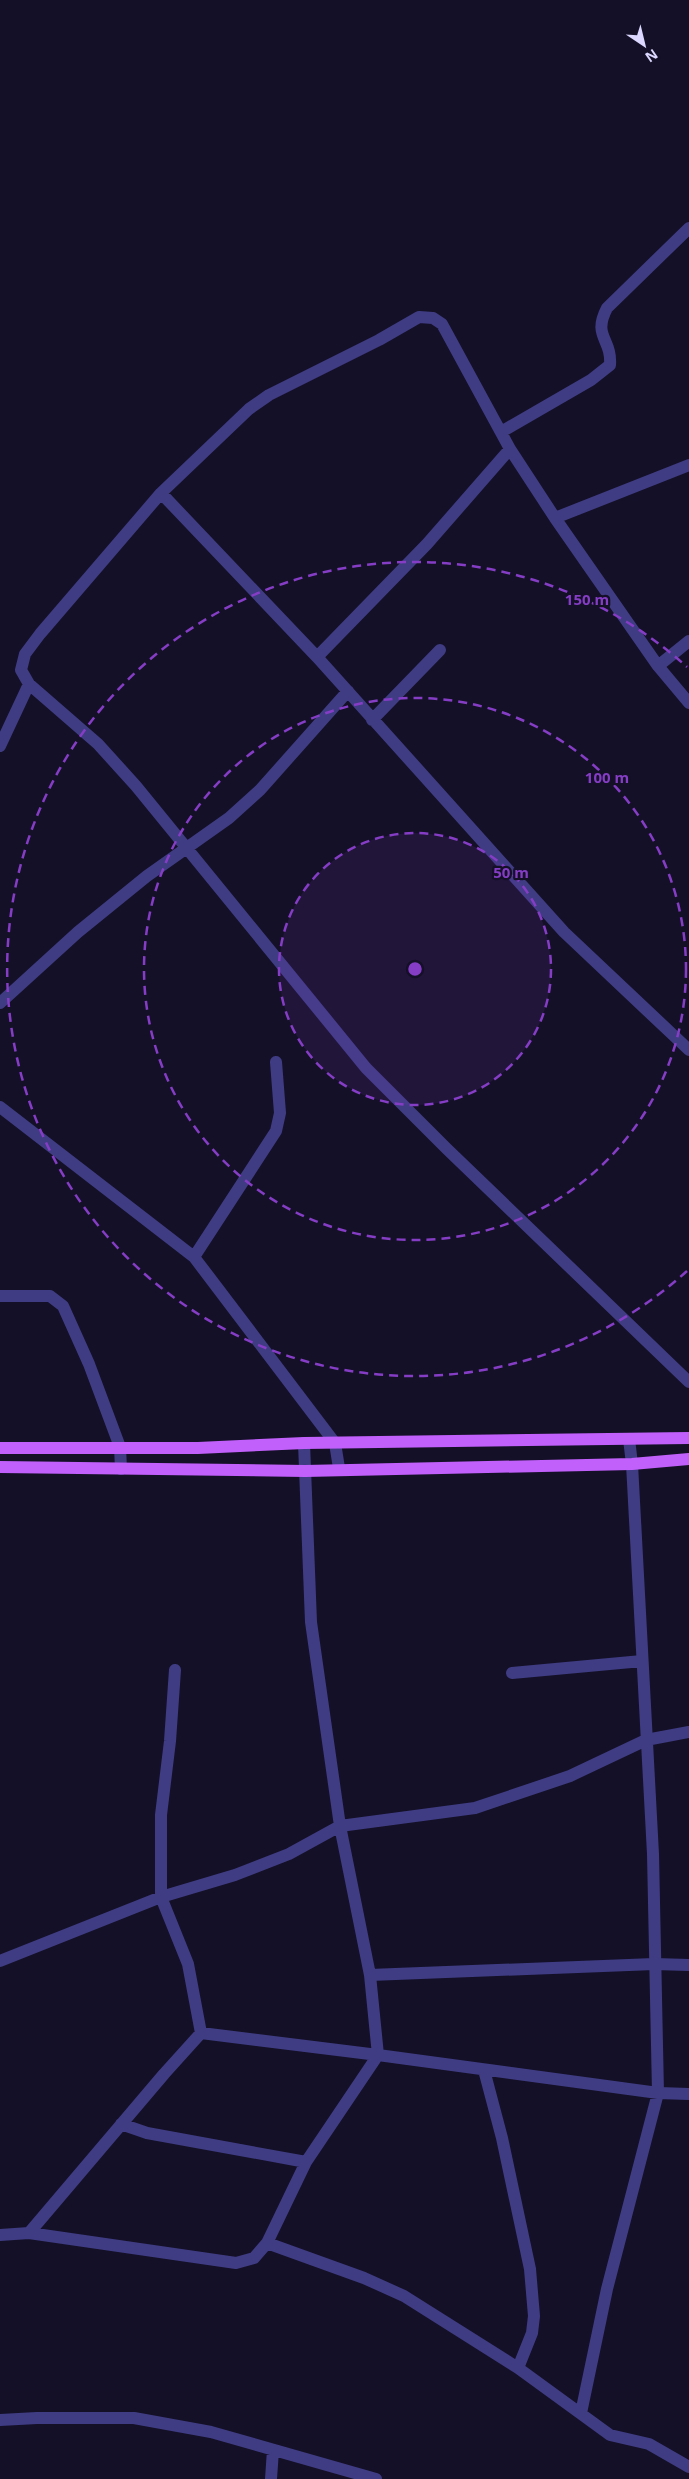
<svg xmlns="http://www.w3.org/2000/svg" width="689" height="2479" font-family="'Noto Sans',sans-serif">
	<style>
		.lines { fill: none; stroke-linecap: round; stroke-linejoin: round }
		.minor { stroke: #3f3c84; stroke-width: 12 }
		.major { stroke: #c160fb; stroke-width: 12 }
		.ring { fill: none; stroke: #853dc5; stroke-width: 2.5; stroke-dasharray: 9 6 }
		.centre { fill: #853dc5; stroke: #141027; stroke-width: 2.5 }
		.ring-label { font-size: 15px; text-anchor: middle; font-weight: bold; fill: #853dc5; stroke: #141027; stroke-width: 4.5; stroke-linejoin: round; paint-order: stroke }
	</style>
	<rect width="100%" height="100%" fill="#141027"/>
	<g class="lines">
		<path class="minor" d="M501 432 591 380 610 365C612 338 592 337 607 308L689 228
			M510 449 427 544 317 657 564 932 689 1050
			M689 465 555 518 658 666 689 703
			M161 493 249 409 269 395 379 340 419 317 433 318 442 324 510 449 555 518
			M317 657 161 493 40 634 25 654 21 670 29 684 98 744 136 786 366 1068 447 1149 689 1382
			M658 666 689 641
			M372 720 440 650
			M0 746 29 684
			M0 1003 78 932 147 876 229 818 260 790 348 691
			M0 1107 194 1257 335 1443 339 1468
			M194 1257 276 1131 280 1113 276 1062
			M0 1296H50L63 1306 89 1364 120 1447 121 1469
			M304 1443 311 1622 340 1826 370 1975 378 2055 658 2093 689 2094
			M175 1670 170 1741 161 1815V1897L188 1964 201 2033
			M512 1673 642 1661
			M0 1961 161 1897 235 1875 289 1854 340 1826 475 1808 570 1776 646 1740 689 1732
			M370 1975 654 1964 689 1965
			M201 2033 378 2055 306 2162 267 2243 254 2258 236 2263 29 2233 164 2074Z
			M484 2070 502 2138 530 2269 534 2316 532 2333 518 2368
			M121 2124 147 2133 306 2162
			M0 2235 29 2233
			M267 2243 364 2278 404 2296 518 2368 610 2435 649 2444 689 2467
			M581 2413 607 2289 658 2093 653 1854 632 1464 629 1439
			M0 2420 37 2418H134L211 2432 376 2479
			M271 2479 273 2450"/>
		<path class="major" d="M0 1448H198L304 1443 689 1438
			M0 1467 305 1471 632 1464 689 1459"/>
	</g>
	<circle cx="415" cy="969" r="136" fill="#853dc5" fill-opacity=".12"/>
	<g class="ring">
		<circle cx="415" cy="969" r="136"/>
		<circle cx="415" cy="969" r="271"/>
		<path d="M687 1271A407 407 0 1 1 687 667"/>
	</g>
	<circle cx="415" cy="969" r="8" class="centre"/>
	<g class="ring-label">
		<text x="587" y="605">150 m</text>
		<text x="607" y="783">100 m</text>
		<text x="511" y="878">50 m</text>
	</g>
	<g transform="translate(644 45) rotate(145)" stroke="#141027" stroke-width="4" paint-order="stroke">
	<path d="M0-4L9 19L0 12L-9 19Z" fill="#dbd7fe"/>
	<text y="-8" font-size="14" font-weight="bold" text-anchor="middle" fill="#dbd7fe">N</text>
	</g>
</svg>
